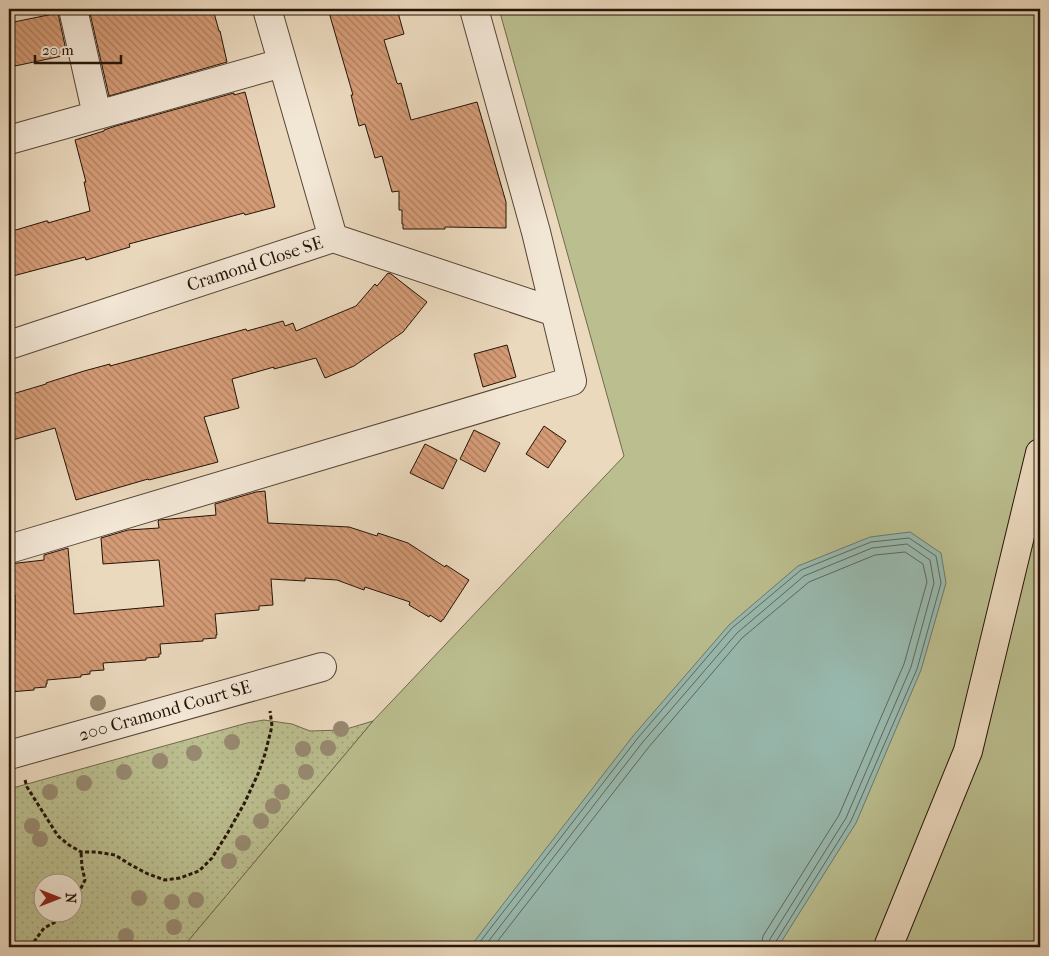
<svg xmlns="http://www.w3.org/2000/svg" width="1049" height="956" font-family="'IM FELL French Canon',serif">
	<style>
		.grass { fill: #bbbe8f; stroke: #70694b }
		.park { fill: url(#park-dots); stroke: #70694b; fill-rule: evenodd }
		.water { fill: #98bab0; stroke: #6a786c }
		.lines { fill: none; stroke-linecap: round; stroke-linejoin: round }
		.shore { stroke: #5e675c; stroke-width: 1 }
		.building { fill: url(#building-back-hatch); stroke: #251407 }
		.minor-casing { stroke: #564535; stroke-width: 30 }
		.highway-casing { stroke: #251407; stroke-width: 30 }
		.path { stroke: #251407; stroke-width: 3; stroke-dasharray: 4 2.5; stroke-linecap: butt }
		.minor { stroke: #f2e6d5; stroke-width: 28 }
		.highway { stroke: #ebd9be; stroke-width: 28 }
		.tree { fill: #978970 }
		.labels { text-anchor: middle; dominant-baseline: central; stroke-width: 4; stroke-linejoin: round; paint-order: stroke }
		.street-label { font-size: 18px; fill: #251407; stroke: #f2e6d5 }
	</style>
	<defs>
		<pattern id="park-dots" width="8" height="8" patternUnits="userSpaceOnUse" patternTransform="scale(1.25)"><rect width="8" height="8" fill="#bbbe8f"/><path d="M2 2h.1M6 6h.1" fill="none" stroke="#a1a27a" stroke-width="1.8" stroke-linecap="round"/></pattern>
		<pattern id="building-back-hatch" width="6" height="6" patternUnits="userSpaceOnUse" patternTransform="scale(1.25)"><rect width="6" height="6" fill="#d49b76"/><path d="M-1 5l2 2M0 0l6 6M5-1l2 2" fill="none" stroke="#ac7d5f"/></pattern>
	</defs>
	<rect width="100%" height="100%" fill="#ebd9be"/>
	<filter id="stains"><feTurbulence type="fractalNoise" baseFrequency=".004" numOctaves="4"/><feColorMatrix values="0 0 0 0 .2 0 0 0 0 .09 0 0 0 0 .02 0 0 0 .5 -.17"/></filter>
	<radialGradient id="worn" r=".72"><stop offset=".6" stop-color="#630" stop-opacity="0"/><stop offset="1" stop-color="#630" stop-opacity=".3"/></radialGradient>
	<path class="grass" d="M499 9H1040V947H183L373 721 624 456Z"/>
	<path class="park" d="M264 720 292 724 310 731 343 730 373 721 183 947H9V789L247 723ZM42 884H72V914H42Z"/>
	<path class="water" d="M910 532 941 553 946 583 921 670 856 823 778 947H470L633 736 729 625 798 566 870 537Z"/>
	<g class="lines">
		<path class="shore" d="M476 947 637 739 732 628 801 570 871 542 909 538 936 556 941 583 917 669 851 821 775 943 774 947
			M484 947 642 743 737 633 804 576 872 548 907 544 930 560 934 583 911 667 846 818 770 939 768 947
			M493 947 648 748 742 638 809 582 875 555 905 552 923 564 927 582 904 664 839 815 763 936 761 947"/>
	</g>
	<path class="building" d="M89 9H213L219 31H220L227 62 109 96Z
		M328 9H397L404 34 384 40 397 83 398 84 401 83 411 120 477 102 506 202V228L445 227V229H403V224H402V210H399V191L392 192 382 156 375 158 365 124 359 126 351 95H353Z
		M58 13 67 55 15 66 9 36V23Z
		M245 92 275 207 245 215 244 213 181 230 129 244 130 247 86 260 85 257 9 277V232L46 221H48V223L90 211 84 182H86L75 140 104 131V130L116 126 234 93V95Z
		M388 273 391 274 427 302 403 332 354 366 325 378 316 358 274 369V367L232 379 239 408 204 417 218 462 149 480 148 479 76 500 55 428 9 441V395L46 384V383L84 371 110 364V366L246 329 247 331 283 321 285 326 293 323 296 331 356 306 375 284 377 286Z
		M507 345 516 377 483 387 474 354Z
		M544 426 566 441 548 468 526 454Z
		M474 430 500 443 485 472 460 459Z
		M425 444 457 460 443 489 410 473Z
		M265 491 268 523 349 527 377 536 378 533 408 543 445 567 446 565 469 580 443 620H442L441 622 430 615 429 617 409 605 410 602 365 587 364 590 337 580 305 578V581L271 579 273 605 259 606V610L215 614 217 635H216V638L203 639V641L160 644 161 654H159V657L146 658V660L103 663 104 670 90 671V674L81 675V677L47 680V684H46V687L34 688V690L9 692V640H15V595L9 596V564L44 560V555L68 548 74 614 164 606 159 560 103 564 101 538 128 530 159 528 158 521 159 520 216 515 215 504 256 492Z"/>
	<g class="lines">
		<g class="minor-casing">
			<path id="minor" d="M73 9 97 115
				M9 140 282 63
				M333 238 555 312
				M9 345 333 238 267 9
				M9 549 572 381 536 232 474 9
				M9 755 322 667"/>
		</g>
		<g class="highway-casing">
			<path id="highway" d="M888 947 968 751 1040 453"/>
		</g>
		<path class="path" d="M25 780 27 787 58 836 69 845 81 852H96L115 855 131 865 148 874 165 880 180 878 199 871 212 858 227 834 244 804 258 774 265 754 272 726 270 711
			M72 906 85 880 82 867 81 852
			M30 947 44 928 61 919 66 914"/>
		<use href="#minor" class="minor"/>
		<use href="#highway" class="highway"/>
	</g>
	<g class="tree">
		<circle cx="98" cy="703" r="8"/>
		<circle cx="341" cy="729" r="8"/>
		<circle cx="232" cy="742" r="8"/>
		<circle cx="328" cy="748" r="8"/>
		<circle cx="303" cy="749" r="8"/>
		<circle cx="194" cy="753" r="8"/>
		<circle cx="160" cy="761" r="8"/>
		<circle cx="124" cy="772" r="8"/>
		<circle cx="306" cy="772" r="8"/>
		<circle cx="84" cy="783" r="8"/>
		<circle cx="50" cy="792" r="8"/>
		<circle cx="282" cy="792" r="8"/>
		<circle cx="273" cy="806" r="8"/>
		<circle cx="261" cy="821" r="8"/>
		<circle cx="32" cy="826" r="8"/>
		<circle cx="40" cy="839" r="8"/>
		<circle cx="243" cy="843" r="8"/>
		<circle cx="229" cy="861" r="8"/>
		<circle cx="139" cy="898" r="8"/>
		<circle cx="196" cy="900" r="8"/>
		<circle cx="172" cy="902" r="8"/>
		<circle cx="174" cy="927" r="8"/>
		<circle cx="126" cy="936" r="8"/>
	</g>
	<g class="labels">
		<g class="street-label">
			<text transform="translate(255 264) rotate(-18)">Cramond Close SE</text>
			<text transform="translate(165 711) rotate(-16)">200 Cramond Court SE</text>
		</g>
	</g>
	<rect width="1049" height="956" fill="none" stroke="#ebd9be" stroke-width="30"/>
	<rect x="10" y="10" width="1029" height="936" fill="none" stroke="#251407" stroke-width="2.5"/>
	<rect x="15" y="15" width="1019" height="926" fill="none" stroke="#251407"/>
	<g transform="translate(58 898) rotate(90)"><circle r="24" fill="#f2e6d5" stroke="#a09283"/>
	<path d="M0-4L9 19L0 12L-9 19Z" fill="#8f2418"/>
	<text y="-8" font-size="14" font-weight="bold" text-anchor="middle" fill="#251407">N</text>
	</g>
	<path d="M35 55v8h86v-8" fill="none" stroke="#251407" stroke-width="2.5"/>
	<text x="42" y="55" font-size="15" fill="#251407" stroke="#f2e6d5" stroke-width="4" paint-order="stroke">20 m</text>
	<rect width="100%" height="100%" filter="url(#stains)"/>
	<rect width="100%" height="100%" fill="url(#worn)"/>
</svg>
